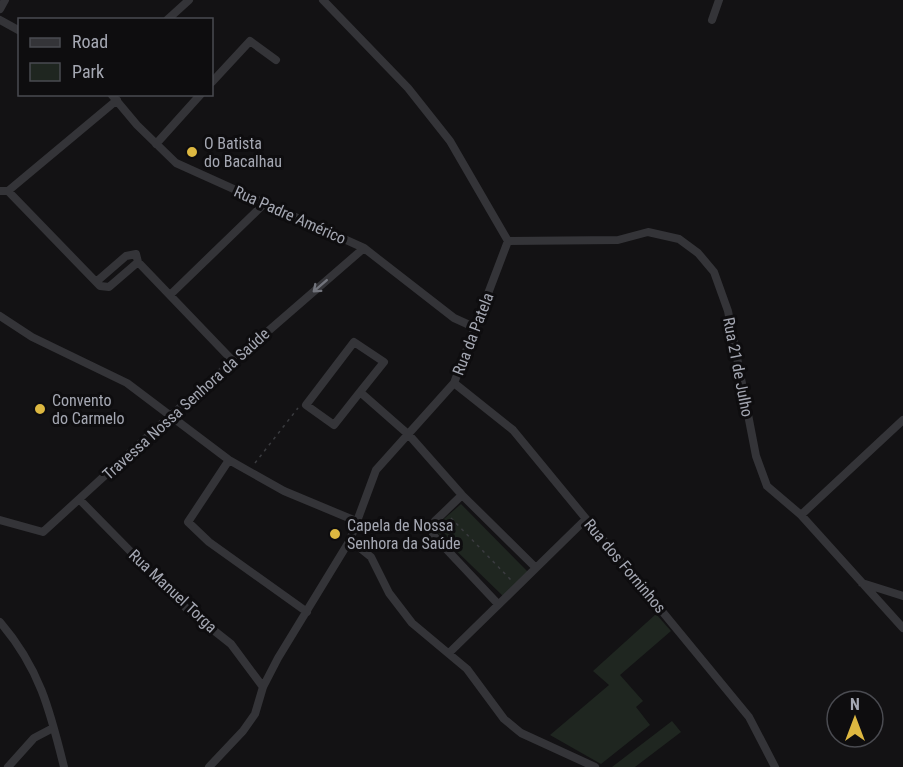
<svg xmlns="http://www.w3.org/2000/svg" width="903" height="767" font-family="'Roboto Condensed',sans-serif">
	<style>
		.green { fill: #1f2620 }
		.lines { fill: none; stroke-linecap: round; stroke-linejoin: round }
		.path { stroke: #3a3b3f; stroke-width: 1.5; stroke-dasharray: 3 4.5; stroke-linecap: butt }
		.street { stroke: #343438; stroke-width: 8 }
		.oneway { stroke: #72747c }
		.poi-dot { fill: #ddb841; stroke: #0e0d0f; stroke-width: 2 }
		.labels { text-anchor: middle; dominant-baseline: central; stroke-width: 6; stroke-linejoin: round; paint-order: stroke }
		.poi-label { font-size: 16px; fill: #a5a8b3; stroke: #0e0d0f; text-anchor: start }
		.street-label { font-size: 16px; fill: #a5a8b3; stroke: #0e0d0f }
	</style>
	<rect width="100%" height="100%" fill="#131214"/>
	<path class="green" d="M461 504 530 574 505 598 438 533 437 525Z
		M656 614 671 631 620 675 643 701 636 707 650 725 601 764 550 735 609 685 593 671Z
		M672 721 681 732 635 767H612Z"/>
	<g class="lines">
		<path class="path" d="M255 463 298 408
			M451 518 512 581"/>
		<path class="street" d="M0 9 5 0
			M0 20 20 31
			M167 20 189 0
			M712 20 719 0
			M212 82 250 41 276 60
			M111 94 137 125 176 163 364 248 454 318 476 328
			M156 144 201 94
			M0 191H8L117 100
			M8 191 100 286 109 287 138 262 233 361
			M508 241 618 240 648 232 679 239 698 253 714 272 728 311 756 456 767 486 801 515 903 628
			M96 282 126 256 136 254 138 262
			M170 295 264 204
			M0 316 32 337 127 383 229 460 284 491 356 521
			M454 383 513 430 749 717 775 767
			M360 392 334 425 306 405 354 342 384 362 360 392 409 435 462 495 536 568
			M229 460 188 522 209 542 307 612
			M462 495 435 521 433 535 498 604
			M79 499 188 610 231 644 263 687
			M801 515 903 420
			M0 520 43 532 169 417 364 248
			M350 540 371 557 389 593 412 623 467 669 504 719 521 733 595 767
			M862 583 903 596
			M0 622C39 667 50 710 64 767
			M449 653 586 519
			M8 767 34 738 53 728
			M209 767 243 731 255 714 263 687 278 658 350 540 376 470 454 383 508 241 450 141 408 88 323 0"/>
	</g>
	<defs><path id="oneway-shaft" d="M-6 0H5M1.5-3L5.5 0L1.5 3" fill="none" stroke-width="1.6" stroke-linecap="round" stroke-linejoin="round" transform="scale(1.5)"/></defs>
	<use class="oneway" href="#oneway-shaft" transform="translate(320 286) rotate(139)"/>
	<g class="poi-dot">
		<circle cx="192" cy="152" r="6"/>
		<circle cx="40" cy="409" r="6"/>
		<circle cx="335" cy="534" r="6"/>
	</g>
	<g class="labels">
		<g class="poi-label">
			<text x="204" y="143">O Batista<tspan x="204" dy="18">do Bacalhau</tspan></text>
			<text x="52" y="400">Convento<tspan x="52" dy="18">do Carmelo</tspan></text>
			<text x="347" y="525">Capela de Nossa<tspan x="347" dy="18">Senhora da Saúde</tspan></text>
		</g>
		<g class="street-label">
			<text transform="translate(290 215) rotate(24)">Rua Padre Américo</text>
			<text transform="translate(473 334) rotate(-69)">Rua da Patela</text>
			<text transform="translate(738 367) rotate(79)">Rua 21 de Julho</text>
			<text transform="translate(186 404) rotate(-42)">Travessa Nossa Senhora da Saúde</text>
			<text transform="translate(625 566) rotate(50)">Rua dos Forninhos</text>
			<text transform="translate(173 591) rotate(43)">Rua Manuel Torga</text>
		</g>
	</g>
	<rect x="18" y="18" width="195" height="78" fill="#0e0d0f" stroke="#4a4b51" stroke-width="1.5"/>
	<rect x="30" y="38" width="30" height="9" fill="#343438" stroke="#4a4b51" stroke-width="1.5"/>
	<text x="72" y="48" font-size="18" fill="#a5a8b3">Road</text>
	<rect x="30" y="63" width="30" height="18" fill="#1f2620" stroke="#4a4b51" stroke-width="1.5"/>
	<text x="72" y="78" font-size="18" fill="#a5a8b3">Park</text>
	<g transform="translate(855 719)"><circle r="28" fill="#0e0d0f" stroke="#4a4b51" stroke-width="1.5"/>
	<path d="M0-4.5L10 22L0 15L-10 22Z" fill="#ddb841"/>
	<text y="-9" font-size="16" font-weight="bold" text-anchor="middle" fill="#a5a8b3">N</text>
	</g>
</svg>
